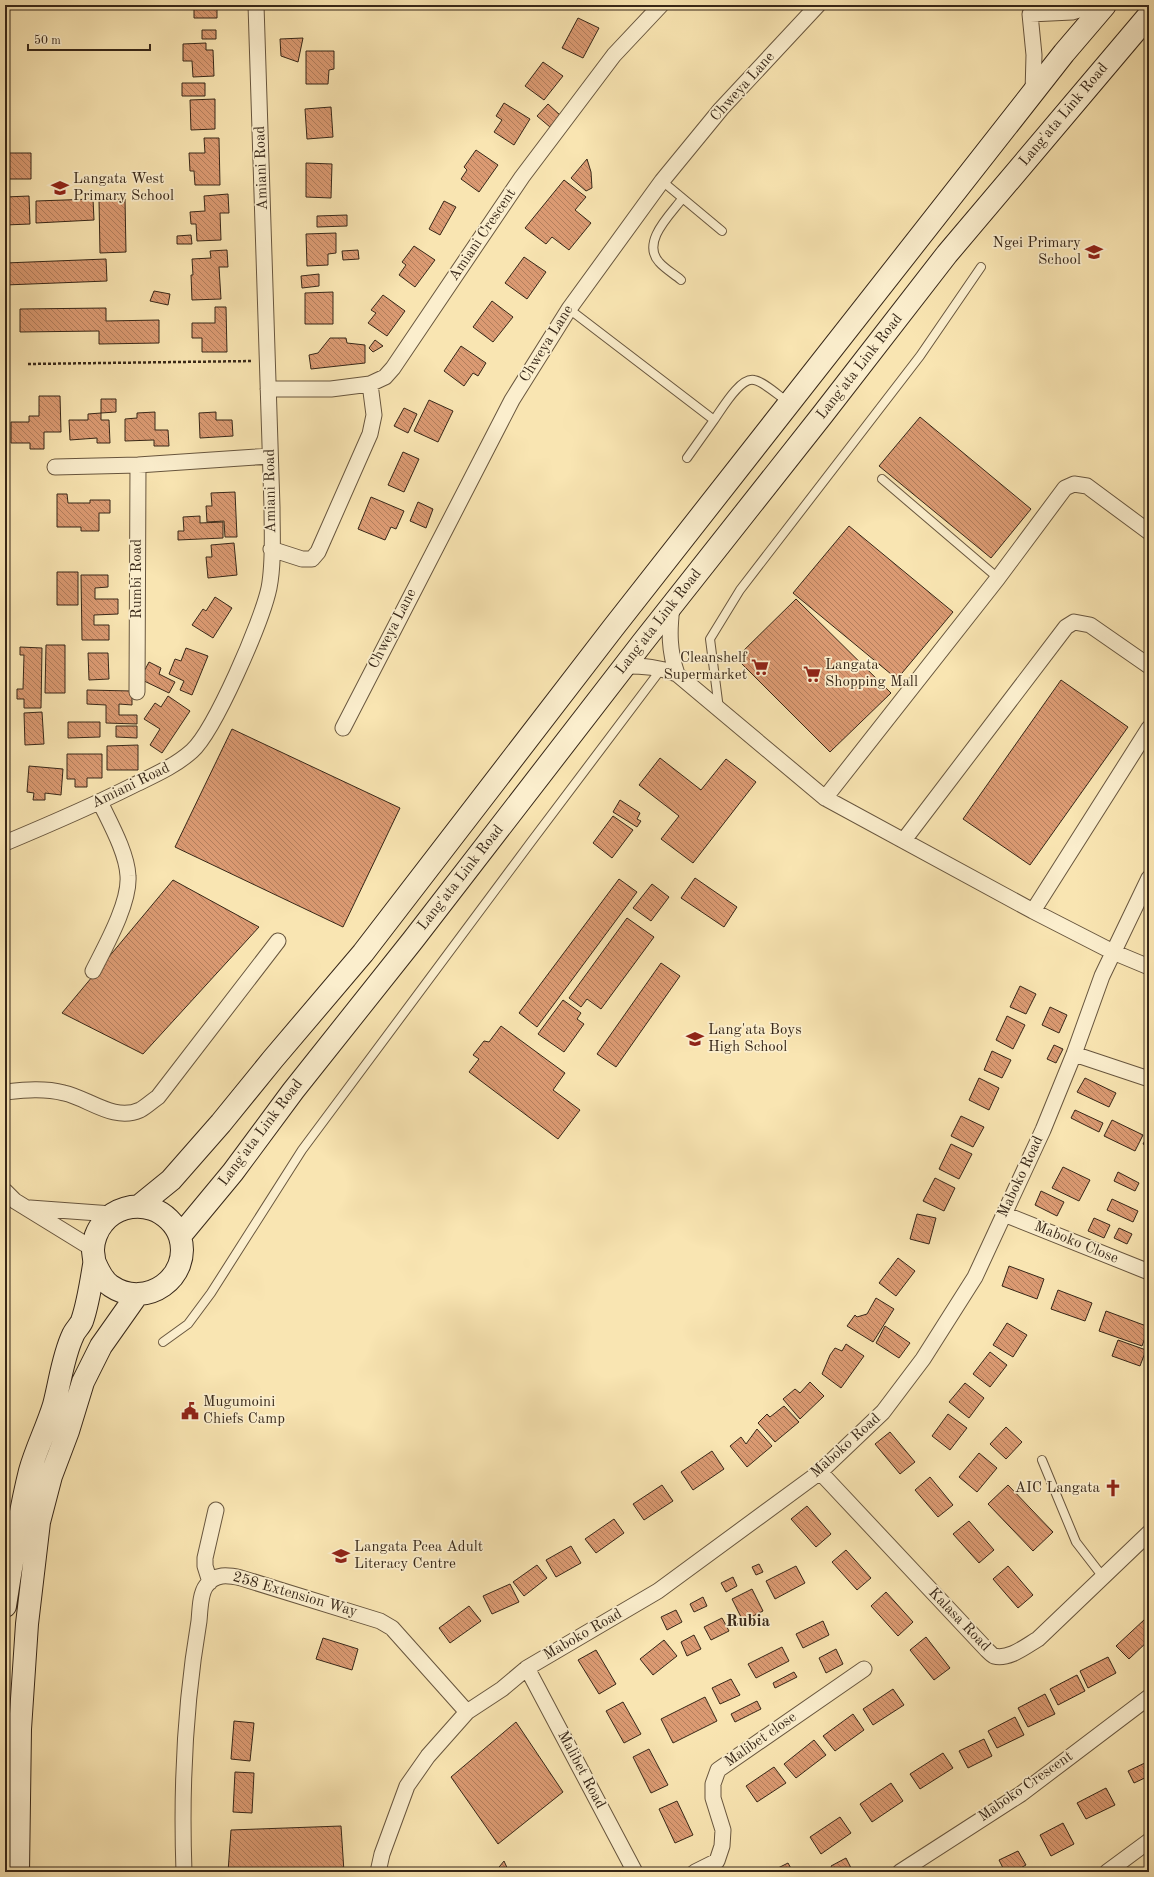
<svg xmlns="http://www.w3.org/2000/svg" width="1154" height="1877" font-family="'Old Standard TT',serif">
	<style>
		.building { fill: url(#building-back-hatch); stroke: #372718 }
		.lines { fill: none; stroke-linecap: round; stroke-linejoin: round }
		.lane-casing { stroke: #68563e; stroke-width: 10 }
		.street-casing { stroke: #68563e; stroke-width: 17 }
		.secondary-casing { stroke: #372718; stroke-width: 24 }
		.path { stroke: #372718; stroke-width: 2.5; stroke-dasharray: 3 2; stroke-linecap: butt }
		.lane { stroke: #fbeecd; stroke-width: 8 }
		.street { stroke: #fbeecd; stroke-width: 15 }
		.secondary { stroke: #fbeecd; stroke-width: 22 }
		.labels { text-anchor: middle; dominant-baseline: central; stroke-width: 3.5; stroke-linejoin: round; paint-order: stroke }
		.street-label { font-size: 15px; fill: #372718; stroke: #fbeecd }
		.poi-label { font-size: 15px; fill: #372718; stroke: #fbeecd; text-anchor: start }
		.quarter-label { font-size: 17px; font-weight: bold; fill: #372718; stroke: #fbeecd }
	</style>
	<defs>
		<pattern id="building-back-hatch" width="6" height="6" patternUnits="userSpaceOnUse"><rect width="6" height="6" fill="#db9a72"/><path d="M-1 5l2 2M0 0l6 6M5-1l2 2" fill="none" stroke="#b27e5d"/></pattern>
	</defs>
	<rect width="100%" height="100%" fill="#f9e5b2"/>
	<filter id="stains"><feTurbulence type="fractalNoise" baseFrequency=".005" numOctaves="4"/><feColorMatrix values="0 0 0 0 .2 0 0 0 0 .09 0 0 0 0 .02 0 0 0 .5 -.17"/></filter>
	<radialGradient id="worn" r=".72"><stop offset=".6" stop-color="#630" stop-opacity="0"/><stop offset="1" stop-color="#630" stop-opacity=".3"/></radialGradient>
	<path class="building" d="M190 5H217V18H194V5Z
		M578 18 599 28 583 58 562 48Z
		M202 30H216V39H202Z
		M303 38 298 62 281 56 280 39Z
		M206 43V50H213L214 76 193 77 192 61H183V44Z
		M306 51H334V69L329 70 328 84H306Z
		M543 62 563 76 544 100 525 86Z
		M182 83H205V96H182Z
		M215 99V129L191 130 190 100Z
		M504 103 530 119 514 145 494 132 502 120 496 116Z
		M548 104 560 115 550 127 537 116Z
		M331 107 333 137 307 139 305 109Z
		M204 138H219L220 185H195L194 171H190L189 153H205Z
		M476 150 498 165 479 192 461 179 467 170 464 167Z
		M5 153H31V179H5Z
		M587 159 591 172 592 188 586 191 571 178Z
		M306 163 332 164 331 198 306 197Z
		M564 180 586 197 575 210 591 223 569 250 552 237 546 244 525 228Z
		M228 194 229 213H220L221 240 197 241 196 224H191L190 212 205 211 204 196Z
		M29 196 30 224 5 225V197Z
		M93 199 94 220 36 223V201Z
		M125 199 126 252 100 253 99 200Z
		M444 201 456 207 440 235 429 229Z
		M347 215V226L317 227V216Z
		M336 233V253L328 254V265L307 266 306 234Z
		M191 235 192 244H177V236Z
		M414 246 435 260 415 287 399 275 406 265 402 262Z
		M227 250 228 267H219L221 299 192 300 191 275H193L192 259 211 258 210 251Z
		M358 250 359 259 343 260 342 251Z
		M524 257 546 272 527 299 505 283Z
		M106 259 107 281 5 285V263Z
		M319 274V286L302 288 301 276Z
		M154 291 170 294 168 305 150 301Z
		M333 292V324H305V293Z
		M383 295 405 311 387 336 368 323 376 313 371 310Z
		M492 301 513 317 493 342 473 327Z
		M215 307H226L227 352H202V338H192V323H215Z
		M106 308V321L159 320V343L99 344V331L20 332V309Z
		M330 338H346L347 343 365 345V363L311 369 309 355 318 353Z
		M375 340 383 346 373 352 369 348Z
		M461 346 486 363 478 376 473 373 464 386 444 371Z
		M39 396H60L61 432H44V449H30V443H11V422H29V416H39Z
		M101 399H116V412L101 413Z
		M429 400 453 411 438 442 414 431Z
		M404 408 417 414 408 433 394 426Z
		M155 412V430H168L169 446H154V440L125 441V419L137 418V413Z
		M216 412V420H232L233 436 200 438 199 413Z
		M101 413V420H109L110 443H97V438L70 440 69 420H88V414Z
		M920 417 1031 509 991 558 879 466Z
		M403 452 419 459 404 492 388 485Z
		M235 492 237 537H225L224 521 207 522 206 506H212L211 493Z
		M57 494H67L68 503H90V500H110V513H99V531H81V527H57Z
		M371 497 404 511 396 529 391 527 385 540 358 529Z
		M418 502 433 509 426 528 410 521Z
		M200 516V523L223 522V538L178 540V531H184L183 517Z
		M849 526 953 612 897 679 793 593Z
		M234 543 237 575 208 578 206 557H212L211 545Z
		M57 572H78V605H57Z
		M81 575H108V587L95 588V599H118V614L94 615V625H109V640H82Z
		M215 597 232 608 213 638 192 625 203 609 206 611Z
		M796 599 891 693 830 752 736 658Z
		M46 645H65V693H45Z
		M20 647 42 648 41 708H24V699H17V689H23L24 655H20Z
		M186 648 208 656 192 695 180 690 184 681 169 674 175 659 181 661Z
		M88 653H108L109 679 89 680Z
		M149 662 161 668 159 674 175 682 169 693 140 679Z
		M1061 680 1128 727 1030 865 963 819Z
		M87 690 132 691V705L119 704V715H137V724L106 723V705L87 704Z
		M168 696 190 711 162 753 150 745 160 729 144 719 155 703 161 707Z
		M42 712 44 744 25 745 24 713Z
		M68 722H100V737L68 738Z
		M116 726H137V738L116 737Z
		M232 729 400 808 343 927 175 847Z
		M138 745V770H107V746Z
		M67 754H102V778H87V787H75V779H67Z
		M660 758 701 790 726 759 756 782 693 863 661 839 679 816 639 785Z
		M29 766 63 769 61 795 45 793V800H33L34 793 27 792Z
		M620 800 640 813 637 819 641 821 637 827 613 812Z
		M613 816 633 830 612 858 593 843Z
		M695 878 737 907 724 927 681 898Z
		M619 879 637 892 537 1027 519 1013Z
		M173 880 259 927 143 1054 62 1013Z
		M652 884 669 897 651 921 633 908Z
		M627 918 654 937 601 1009 587 999 581 1007 569 998Z
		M661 963 680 976 616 1067 597 1054Z
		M1020 986 1036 994 1026 1014 1010 1007Z
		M563 1000 581 1013 577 1019 584 1024 564 1052 538 1034Z
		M1050 1007 1067 1015 1059 1033 1042 1025Z
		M1007 1016 1025 1025 1013 1049 996 1040Z
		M501 1026 565 1073 553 1090 580 1110 558 1139 469 1072 479 1059 473 1055 484 1041 489 1042Z
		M1054 1045 1063 1049 1056 1063 1047 1059Z
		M992 1051 1011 1060 1002 1078 984 1070Z
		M979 1078 999 1088 989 1110 969 1100Z
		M1085 1078 1116 1093 1109 1107 1077 1092Z
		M1075 1110 1103 1123 1099 1132 1071 1118Z
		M961 1116 984 1127 973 1147 951 1136Z
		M1112 1120 1143 1135 1135 1151 1104 1136Z
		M1147 1137 1149 1138V1147L1143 1144Z
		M951 1144 972 1154 959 1179 939 1169Z
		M1063 1167 1090 1180 1079 1201 1052 1188Z
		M1118 1172 1139 1183 1135 1191 1114 1181Z
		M935 1178 955 1188 944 1211 923 1201Z
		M1041 1191 1064 1202 1057 1216 1035 1205Z
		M1112 1199 1138 1211 1133 1222 1107 1210Z
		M917 1214 936 1218 929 1244 910 1239Z
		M1094 1218 1110 1225 1104 1238 1088 1231Z
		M1119 1228 1132 1234 1127 1244 1114 1238Z
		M898 1258 915 1271 896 1296 879 1283Z
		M1009 1266 1044 1279 1037 1299 1002 1286Z
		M1058 1290 1092 1303 1085 1321 1051 1309Z
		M876 1298 894 1309 873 1342 847 1326 855 1315 857 1317 867 1314Z
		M1106 1311 1149 1327 1142 1346 1099 1331Z
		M1007 1323 1027 1335 1013 1357 993 1345Z
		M885 1326 910 1343 899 1358 876 1343Z
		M1118 1340 1146 1350 1140 1366 1112 1356Z
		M846 1344 864 1356 841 1388 822 1374 830 1355 835 1348 842 1351Z
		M990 1352 1007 1365 990 1387 973 1374Z
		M810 1382 824 1396 800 1419 783 1399 795 1389 800 1393Z
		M965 1383 984 1398 969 1418 949 1402Z
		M784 1406 799 1422 775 1442 758 1423 767 1414 770 1417Z
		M948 1414 967 1428 950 1450 932 1436Z
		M1006 1427 1022 1442 1006 1459 990 1444Z
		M757 1429 772 1446 747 1467 730 1446 741 1437 746 1444Z
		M890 1432 915 1462 900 1474 875 1444Z
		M712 1451 724 1469 693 1490 681 1472Z
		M979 1453 997 1468 977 1492 959 1477Z
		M930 1477 953 1505 938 1517 915 1490Z
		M662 1485 673 1501 644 1520 633 1504Z
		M1008 1485 1053 1532 1033 1551 988 1504Z
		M807 1506 831 1534 816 1547 791 1519Z
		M614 1519 624 1533 596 1553 585 1539Z
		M969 1521 994 1550 979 1563 953 1534Z
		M571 1546 581 1563 556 1577 546 1560Z
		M846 1550 871 1578 857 1590 832 1562Z
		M759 1564 763 1572 756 1575 752 1567Z
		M537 1565 547 1578 524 1596 513 1582Z
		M796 1566 805 1583 775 1599 766 1581Z
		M1008 1566 1033 1595 1018 1608 993 1579Z
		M733 1577 737 1586 726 1592 721 1583Z
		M510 1584 519 1602 492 1614 483 1596Z
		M752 1589 763 1611 743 1621 732 1599Z
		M886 1592 913 1622 898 1636 871 1606Z
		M703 1597 707 1606 694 1612 690 1604Z
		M469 1606 481 1621 450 1643 439 1628Z
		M676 1610 682 1622 667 1630 661 1617Z
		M722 1618 729 1631 711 1640 704 1627Z
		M1145 1619 1149 1624V1640L1129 1659 1116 1646Z
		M823 1621 829 1635 803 1648 796 1634Z
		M694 1635 701 1649 687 1656 681 1642Z
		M926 1637 950 1668 934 1680 910 1650Z
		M323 1638 358 1649 352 1670 316 1659Z
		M664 1640 677 1656 653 1675 640 1659Z
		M782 1647 789 1661 756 1678 748 1664Z
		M836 1649 843 1664 826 1673 819 1658Z
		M596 1650 616 1684 599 1694 578 1660Z
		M1108 1657 1116 1673 1088 1688 1080 1671Z
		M794 1672 797 1677 775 1688 773 1683Z
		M1077 1675 1085 1691 1058 1705 1050 1689Z
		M731 1679 740 1695 720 1704 712 1688Z
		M893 1689 904 1705 873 1725 863 1709Z
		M1045 1694 1055 1714 1028 1727 1018 1708Z
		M705 1697 717 1721 673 1743 661 1719Z
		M757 1701 761 1709 735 1722 731 1714Z
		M623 1702 641 1734 624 1743 606 1711Z
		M853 1714 864 1730 835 1751 823 1736Z
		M1015 1717 1024 1735 997 1748 988 1731Z
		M234 1721 254 1723 250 1761 231 1759Z
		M516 1722 563 1792 498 1844 451 1777Z
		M984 1739 992 1756 968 1768 959 1751Z
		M814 1740 826 1755 796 1778 784 1764Z
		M649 1749 668 1785 651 1793 633 1757Z
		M943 1753 953 1768 920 1789 910 1774Z
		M1149 1761V1776L1134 1783 1128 1771Z
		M774 1767 786 1783 757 1802 746 1786Z
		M235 1772 254 1773 252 1813 233 1812Z
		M891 1783 903 1801 872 1822 860 1804Z
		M1106 1788 1115 1805 1086 1819 1077 1803Z
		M677 1801 693 1835 675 1843 659 1809Z
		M840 1817 851 1833 821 1854 810 1837Z
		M1063 1823 1074 1844 1051 1856 1040 1835Z
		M341 1826 344 1872H228L231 1830Z
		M1018 1851 1026 1865 1013 1872H1005L999 1860Z
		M846 1858 853 1872H834L831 1866Z
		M504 1861 509 1872H495Z
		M788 1863 793 1872H770Z"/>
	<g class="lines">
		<g class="lane-casing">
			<path id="lane" d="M662 181 722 231
				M681 280C674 274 665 269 659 262 641 242 670 215 682 199
				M569 309 714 420C722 409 740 377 754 380 763 381 780 397 788 402
				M687 458 714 420
				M882 479 998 578
				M719 709 710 639 740 590 920 356 981 267
				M163 1342 188 1324 211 1293 302 1150 531 842 662 668
				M1042 1460 1076 1542 1103 1577"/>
		</g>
		<g class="street-casing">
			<path id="street" d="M1030 14 1034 55 1033 93
				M1030 14 1072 12 1096 5
				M268 389H331L370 384 385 377 393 368 522 177 614 55 661 5
				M55 467 138 465 270 456
				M271 549 302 559H312L318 552 370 434 374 415 370 384
				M672 607C669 631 669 651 677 674
				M624 666C644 666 659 667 677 674L825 798 1033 911 1113 952 1149 967
				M137 692 138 465
				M343 728 512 400 569 309 662 181 721 109 818 5
				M825 798 998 578 1065 488 1074 484 1087 486 1149 532
				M904 840 1066 627 1074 622 1090 625 1149 666
				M5 843C48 825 90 807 132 786 152 776 174 767 192 751 215 730 262 621 269 588 274 562 272 534 272 507L256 5
				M1033 911 1149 728
				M93 971C105 947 130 903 128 876 127 853 110 823 100 802
				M1074 1054 1149 1079
				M5 1092C25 1090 44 1088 64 1093 88 1098 114 1122 140 1110 146 1107 152 1101 158 1097L278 941
				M5 1191 15 1201 93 1249
				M30 1208 112 1214
				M1004 1214 1149 1272
				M820 1472 987 1650C989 1652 992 1655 994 1656 1009 1660 1026 1646 1038 1639L1149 1533
				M210 1582 205 1566V1558L216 1510
				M527 1668 635 1872
				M184 1872C181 1789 185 1703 199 1621 200 1611 200 1594 206 1586 215 1573 228 1575 241 1578L380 1621 392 1628 467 1712
				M378 1872 382 1854 407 1786 428 1756 467 1712 502 1689 527 1668 658 1591 820 1472 883 1412 923 1359 975 1277 1043 1130 1074 1054 1102 976 1149 878
				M695 1872 717 1861 722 1846 723 1830 713 1798V1784L718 1770 864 1669
				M900 1872 1021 1794 1149 1697
				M1107 1872 1149 1841"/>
		</g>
		<g class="secondary-casing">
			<path id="secondary" d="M139 1206 171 1180 221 1123 273 1059 363 953 613 628 1064 53 1105 5
				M180 1236 233 1172 293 1091 413 940 643 642 823 414 947 254 1149 15
				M5 1606C12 1561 19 1515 30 1471 36 1449 47 1428 54 1405 60 1382 63 1356 73 1335 75 1330 80 1326 82 1321 88 1304 91 1283 94 1265 95 1260 93 1255 93 1250 93 1241 97 1230 103 1223 114 1209 134 1203 152 1209 164 1213 176 1224 180 1237 192 1277 146 1310 111 1286 103 1281 99 1272 95 1263
				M18 1872 20 1729 27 1624 39 1522 51 1476 68 1431 83 1382 101 1346 137 1295"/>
		</g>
		<path class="path" d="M28 364 253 361"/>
		<use href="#lane" class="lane"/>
		<use href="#street" class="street"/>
		<use href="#secondary" class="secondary"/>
	</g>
	<defs>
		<g id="school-bare" transform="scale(1.38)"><path d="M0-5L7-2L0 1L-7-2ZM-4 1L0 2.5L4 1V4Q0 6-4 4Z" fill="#8f2418" stroke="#fbeecd" stroke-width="2.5" paint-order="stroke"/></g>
		<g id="supermarket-bare" transform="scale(1.38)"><path d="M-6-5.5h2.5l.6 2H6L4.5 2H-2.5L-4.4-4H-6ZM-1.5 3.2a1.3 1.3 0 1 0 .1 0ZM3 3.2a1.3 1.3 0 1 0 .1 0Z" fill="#8f2418" stroke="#fbeecd" stroke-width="2.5" paint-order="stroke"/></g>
		<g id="civic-bare" transform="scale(1.38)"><path d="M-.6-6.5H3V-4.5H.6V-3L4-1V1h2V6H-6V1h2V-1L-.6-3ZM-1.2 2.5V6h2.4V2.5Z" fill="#8f2418" stroke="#fbeecd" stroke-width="2.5" paint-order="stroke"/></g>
		<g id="church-bare" transform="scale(1.38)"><path d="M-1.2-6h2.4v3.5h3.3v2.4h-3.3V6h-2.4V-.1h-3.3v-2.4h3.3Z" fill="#8f2418" stroke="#fbeecd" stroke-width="2.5" paint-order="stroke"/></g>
	</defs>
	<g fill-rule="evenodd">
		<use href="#school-bare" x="60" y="188"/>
		<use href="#school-bare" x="1094" y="252"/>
		<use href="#supermarket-bare" x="760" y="667"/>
		<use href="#supermarket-bare" x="812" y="674"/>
		<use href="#school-bare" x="695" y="1039"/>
		<use href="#civic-bare" x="190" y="1411"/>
		<use href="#church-bare" x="1113" y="1488"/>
		<use href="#school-bare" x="341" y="1556"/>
	</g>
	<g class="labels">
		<g class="street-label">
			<text transform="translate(743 87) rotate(-48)">Chweya Lane</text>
			<text transform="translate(1064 115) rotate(-50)">Lang'ata Link Road</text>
			<text transform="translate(262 168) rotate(-92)">Amiani Road</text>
			<text transform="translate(483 235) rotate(-56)">Amiani Crescent</text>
			<text transform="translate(547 344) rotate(-58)">Chweya Lane</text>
			<text transform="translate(860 367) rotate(-52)">Lang'ata Link Road</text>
			<text transform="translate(271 491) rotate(-91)">Amiani Road</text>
			<text transform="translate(137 579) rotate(-90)">Rumbi Road</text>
			<text transform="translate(659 622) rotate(-52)">Lang'ata Link Road</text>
			<text transform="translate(393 629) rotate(-63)">Chweya Lane</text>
			<text transform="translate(131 786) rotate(-26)">Amiani Road</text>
			<text transform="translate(461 878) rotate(-52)">Lang'ata Link Road</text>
			<text transform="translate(261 1133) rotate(-53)">Lang'ata Link Road</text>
			<text transform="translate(1021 1177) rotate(-65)">Maboko Road</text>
			<text transform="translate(1076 1243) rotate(22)">Maboko Close</text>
			<text transform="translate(846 1446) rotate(-42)">Maboko Road</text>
			<text transform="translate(295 1595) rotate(16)">258 Extension Way</text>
			<text transform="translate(959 1620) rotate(46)">Kalasa Road</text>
			<text transform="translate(583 1635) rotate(-30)">Maboko Road</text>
			<text transform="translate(761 1740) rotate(-35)">Malibet close</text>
			<text transform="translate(581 1770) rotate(62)">Malibet Road</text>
			<text transform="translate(1026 1787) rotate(-35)">Maboko Crescent</text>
		</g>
		<g class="poi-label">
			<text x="73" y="179">Langata West<tspan x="73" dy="17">Primary School</tspan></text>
			<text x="1081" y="243" text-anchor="end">Ngei Primary<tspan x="1081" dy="17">School</tspan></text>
			<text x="747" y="658" text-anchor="end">Cleanshelf<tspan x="747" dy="17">Supermarket</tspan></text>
			<text x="825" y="665">Langata<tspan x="825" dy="17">Shopping Mall</tspan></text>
			<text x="708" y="1030">Lang'ata Boys<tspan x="708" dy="17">High School</tspan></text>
			<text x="203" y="1402">Mugumoini<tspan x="203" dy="17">Chiefs Camp</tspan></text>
			<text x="1100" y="1488" text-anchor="end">AIC Langata</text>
			<text x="354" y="1547">Langata Pcea Adult<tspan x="354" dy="17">Literacy Centre</tspan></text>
		</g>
		<g class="quarter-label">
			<text x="748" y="1621">Rubia</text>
		</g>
	</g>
	<rect width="1154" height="1877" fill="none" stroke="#f9e5b2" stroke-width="20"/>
	<rect x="6" y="6" width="1142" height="1865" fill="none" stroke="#372718" stroke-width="2"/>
	<rect x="10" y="10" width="1134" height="1857" fill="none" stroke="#372718"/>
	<path d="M28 44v6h122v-6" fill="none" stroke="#372718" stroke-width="2"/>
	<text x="34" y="44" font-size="12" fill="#372718" stroke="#fbeecd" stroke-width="3" paint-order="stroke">50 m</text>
	<rect width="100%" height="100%" filter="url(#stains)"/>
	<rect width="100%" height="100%" fill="url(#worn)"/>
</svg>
